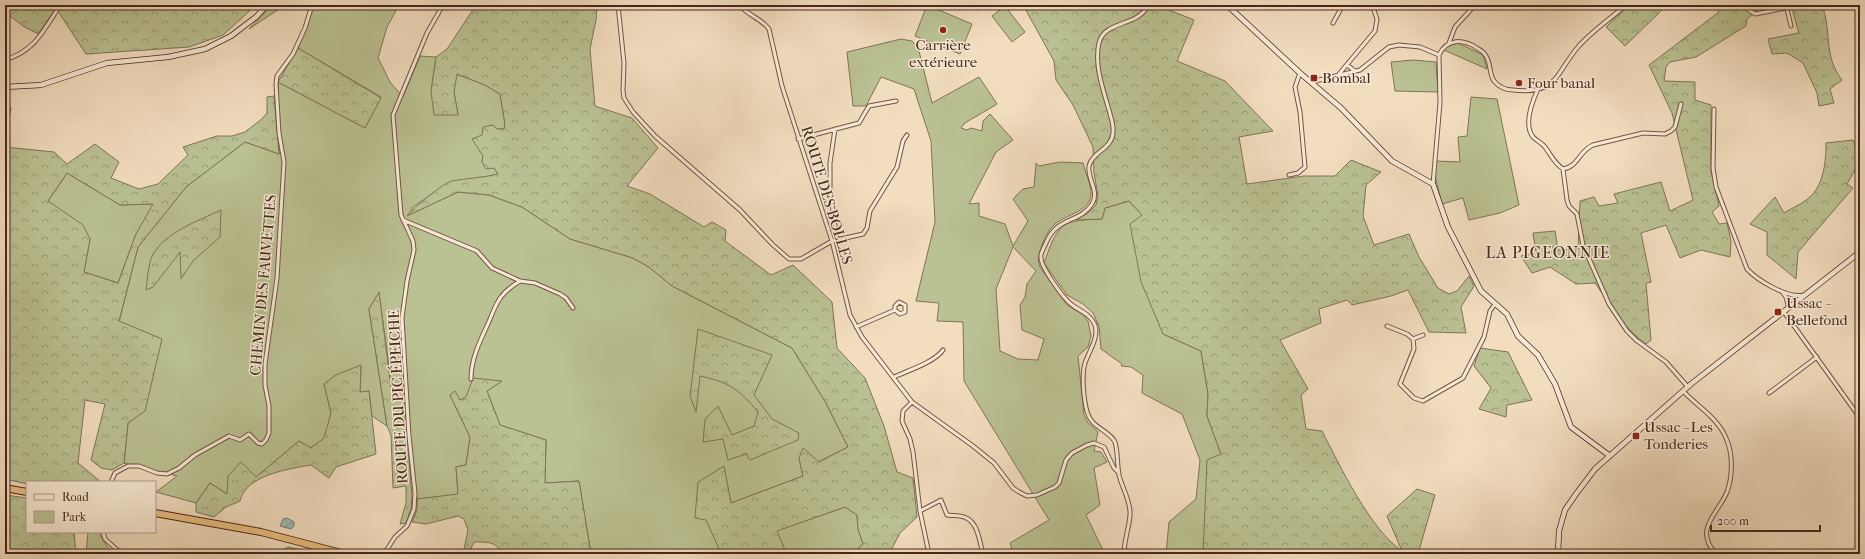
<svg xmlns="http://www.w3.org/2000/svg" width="1865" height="559" font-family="'IM FELL French Canon',serif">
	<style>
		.green { fill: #bac192; stroke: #807456; fill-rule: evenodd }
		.forest { fill: url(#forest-crowns); stroke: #807456; fill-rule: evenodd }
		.water { fill: url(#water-waves); stroke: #798077 }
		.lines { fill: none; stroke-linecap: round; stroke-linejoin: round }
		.street-casing { stroke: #725543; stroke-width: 5 }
		.secondary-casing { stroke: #47281a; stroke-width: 6 }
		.highway-casing { stroke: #47281a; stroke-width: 8 }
		.street { stroke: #f7e9d5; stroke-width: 3 }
		.secondary { stroke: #f7e9d5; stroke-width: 4.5 }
		.highway { stroke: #e9be80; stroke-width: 6 }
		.poi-dot { fill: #8f2418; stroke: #f7e9d5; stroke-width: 1.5 }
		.labels { text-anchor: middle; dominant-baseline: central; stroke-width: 3; stroke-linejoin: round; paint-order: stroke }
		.poi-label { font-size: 15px; fill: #47281a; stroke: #f7e9d5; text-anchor: start }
		.street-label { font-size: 15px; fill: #47281a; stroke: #f7e9d5 }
		.neighbourhood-label { font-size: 16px; letter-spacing: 1px; fill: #47281a; stroke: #f7e9d5 }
	</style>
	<defs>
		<pattern id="forest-crowns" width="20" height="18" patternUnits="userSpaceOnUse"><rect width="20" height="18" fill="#bac192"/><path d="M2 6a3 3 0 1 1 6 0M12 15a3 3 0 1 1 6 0" fill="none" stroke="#999d76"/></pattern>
		<pattern id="water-waves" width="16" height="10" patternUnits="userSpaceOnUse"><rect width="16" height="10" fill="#9bbbb5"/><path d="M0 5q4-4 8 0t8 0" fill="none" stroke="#809892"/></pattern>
	</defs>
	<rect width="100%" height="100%" fill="#f2ddbf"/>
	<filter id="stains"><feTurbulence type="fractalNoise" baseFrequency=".005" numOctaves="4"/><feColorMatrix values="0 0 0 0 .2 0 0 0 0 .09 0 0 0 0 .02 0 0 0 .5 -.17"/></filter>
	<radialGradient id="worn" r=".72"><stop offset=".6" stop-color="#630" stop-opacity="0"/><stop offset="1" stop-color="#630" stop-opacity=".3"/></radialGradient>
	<path class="green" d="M314 5H399L387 27 378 58 390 82 403 97 420 56 436 57 431 91 458 115 454 92 456 74 485 85 500 94 505 124 504 129H497L483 156 482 162 494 168 498 174 466 181 450 182 413 207 408 215 458 192 489 195 522 207 570 239 633 258 649 267 672 286 792 348 826 403 848 447 818 462 799 458 803 476 731 503 724 467 706 520 784 549 776 531 845 507 857 515 858 529 863 544 852 554H591L579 481 545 483 546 440 500 425 487 391 501 381 460 400 450 395 470 437 466 465 456 467 458 495 417 499 403 383 392 388 379 293 369 309 387 426 372 416 369 391 360 392 361 366 324 384 331 413 325 438 310 448 299 441 256 477 241 463 227 494 210 483 196 503 156 492 177 476 124 463 128 423 119 322 138 247 186 187 245 142 279 154 278 82 365 128 381 97 298 48Z
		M927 5 972 24 960 54 915 36Z
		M1005 6 1025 32 1012 42 992 16Z
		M901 39 912 41 918 47 932 103 979 77 997 104 965 123 961 128 967 130 971 128 982 131 983 121 990 114 1013 140 996 152 969 204 979 203V216L1005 224 1013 246 1028 221 1013 199 1023 189 1034 187 1036 163 1039 166 1060 162 1083 163C1085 172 1091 184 1091 193 1091 212 1066 214 1055 224 1048 230 1045 238 1042 245 1039 253 1037 259 1040 267L1067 305 1082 314 1088 321 1091 336 1088 347 1078 356 1084 415 1088 423 1098 432 1094 451 1101 452 1107 462 1094 468 1100 505 1086 515 1102 548V554H1013L1010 543 1049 520 964 381 963 322 937 321 939 303 916 301 935 222 931 141 914 89 881 77 866 106H853L847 52ZM1013 247 1036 271 1027 284 1025 297 1020 305 1022 330 1044 339 1038 360 1018 359 1000 351 996 289Z
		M1458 43 1483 55 1487 69 1444 50 1449 45Z
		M1413 60 1436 62 1438 92 1395 91 1391 62Z
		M1471 97 1497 99 1519 205 1500 213 1469 220 1463 198 1442 204 1435 176 1436 161 1460 162 1458 137 1467 136Z
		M67 173 120 205 154 204 136 234 118 283 84 272 90 239 48 201Z
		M1129 201 1142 215 1163 334 1201 351 1208 394 1207 416 1221 454 1204 554H1166L1169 522 1196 499 1200 460 1182 414 1142 393 1143 375 1131 367 1121 366 1122 364 1101 349 1099 326 1093 313 1083 304 1067 295 1044 263C1058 224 1060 220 1102 219L1105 208Z
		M88 532H98L112 554H86Z"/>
	<path class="forest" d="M5 5H256L223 35 189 47 86 54 56 8 38 34 23 26 5 12Z
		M272 5H285L249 29Z
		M476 5H597L596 20 590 49 595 106 632 118 658 148 627 186 650 194 704 227 712 222 726 230 725 241 771 275 793 265 832 302 837 348 865 378 884 426 897 472 913 478 917 517 900 533 889 554H852L863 544 858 529 857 515 845 507 777 531 785 550 720 551 706 520 695 518 698 482 724 466 731 503 803 476 799 458 803 448 819 462 848 447 826 403 792 348 672 286 649 267 633 258 570 239 522 207 489 195 458 192 407 216C413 208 443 183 452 181 467 178 483 178 498 174L494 168 486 169 482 162 483 156 472 139 482 135 483 127 493 125 497 129H504L505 124 500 94 485 85 457 74 454 92 458 115H434L431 91 436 57 447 49Z
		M1023 5H1157L1194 20 1177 61 1225 81 1273 131 1239 137 1247 184 1304 176H1335L1351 160 1381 172 1366 185 1363 216 1374 245 1409 234 1419 257 1438 288 1449 294 1457 291 1469 276 1474 286 1461 307 1466 333 1429 332 1408 290 1391 296 1352 305 1347 300 1319 309 1321 323 1280 340 1308 389 1301 395 1306 429 1322 431C1339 464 1371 531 1402 551L1387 516 1417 489 1435 495 1418 554H1203L1207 460 1221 454 1207 416 1208 394 1201 351 1163 334 1141 282 1130 224 1142 215 1129 201 1105 208 1102 219 1076 220 1088 213 1096 205 1098 196 1094 173 1093 147 1073 105 1056 80 1054 61Z
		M1624 5H1667L1625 46 1606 27 1626 8Z
		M1714 5H1755L1759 9 1747 19 1746 26 1696 57 1670 62 1666 67 1664 81 1695 82V100L1711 105V171L1719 206 1712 212 1719 224 1727 223 1731 241 1730 257 1701 250 1680 258 1666 225 1641 233 1651 282 1646 283 1651 340 1646 344C1624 329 1610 304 1595 283L1576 284 1550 267 1532 273 1521 256 1536 253 1533 233 1555 231 1558 250 1578 249 1580 201 1594 197 1599 206 1618 203 1614 194 1661 182 1670 211 1693 200 1672 113 1649 65 1719 12Z
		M1791 5H1822C1832 31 1823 56 1842 80L1830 89 1834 103 1819 106 1817 93 1803 63 1787 53 1772 54 1768 39 1799 33Z
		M298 48 381 98 365 128 278 82Z
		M274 96 279 154 245 142 186 187 138 247 119 321 162 339 145 411 128 423 124 463 112 470 101 468 91 460 105 404 85 400 78 463 101 482H27V484L5 479V147L54 152 67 164 95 144 119 162 111 178 139 189 158 184 188 155 183 147 217 136H232L245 132 262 119 267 113V97ZM67 173 120 205 153 204 136 234 118 283 84 272 90 239 83 225 48 201Z
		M5 106 11 108 5 140Z
		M1853 140 1860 161 1847 184 1853 188 1798 252 1796 279 1767 255V232L1750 224 1775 197 1784 213C1792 208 1804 203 1811 196 1824 183 1826 161 1826 143Z
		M221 210 220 237 193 261 181 279 180 252 153 287 146 290C147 281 148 271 150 262 157 235 198 221 221 210Z
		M379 292 391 388 403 383 412 497 411 509 406 523 400 524 406 503V486L393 488 391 435 387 426 369 309Z
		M698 329 772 355 754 395 772 419 799 433 798 440 750 460 746 454 728 460 723 439 703 442 705 419 718 406 732 435 754 426 758 412C740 390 729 382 700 376L696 412 690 396Z
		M1480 348 1508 352 1532 400 1507 405 1506 417 1479 409 1491 388 1474 366Z
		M361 365 360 392 369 391 376 454 336 467 329 478 311 465C288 469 246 475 240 501L226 507 214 517 196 512V503L210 483 227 494 228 476 241 462 256 477 299 441 311 448 324 438 331 413 324 384 336 375Z
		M473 378 502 381 487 391 500 425 546 440 545 483 579 481 591 554H502C496 541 487 542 474 542L468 554H463L468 530 464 519 458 516 426 524 412 522 417 510V499L458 494 456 467 466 465 470 437 450 395 455 391 460 400 466 397Z
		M5 495 27 498V532H74L76 554H5Z
		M288 547 319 554H275Z"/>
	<path class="water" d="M287 518 294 522V526L291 529 280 526 283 519Z"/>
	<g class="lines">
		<g class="street-casing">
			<path id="street" d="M59 5V7L63 5
				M618 5 624 63 623 91 624 98 633 112 655 136 740 210 772 244 789 259H801L832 241 863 234 867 228 870 211 897 167 903 141 907 135
				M740 5C748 16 761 18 769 29L782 86 832 241 850 315 862 337 912 402 973 446 994 463 1013 488 1019 492 1027 496 1037 495 1055 487 1059 483 1066 460 1072 453 1087 445 1094 443 1104 447 1114 468 1119 473
				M1741 5 1755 14 1786 8
				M1786 5 1791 26
				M1333 23 1343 5
				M1449 43 1455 27 1475 5
				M5 60C34 51 43 32 59 7
				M1347 65 1355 71
				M1339 74 1375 31 1377 19 1372 5
				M1311 82 1360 70 1389 47 1399 45 1420 47 1439 55
				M1538 89C1532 102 1523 124 1533 137 1537 141 1542 143 1545 147 1551 155 1554 163 1563 169 1578 167 1579 151 1593 145L1643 133 1665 134 1671 131 1675 127 1681 104
				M1714 109 1713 168 1716 187 1747 269C1757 280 1788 299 1804 295
				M835 129 830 163V189L837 240
				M798 139 859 123 869 106 896 101
				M1563 169 1567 200 1569 206 1577 214 1583 245 1609 304 1627 331 1636 340 1666 362 1688 387
				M1289 175 1298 173 1305 167 1300 112 1295 87 1300 73
				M1433 184 1440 103 1439 55C1447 38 1463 39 1477 48 1480 50 1484 52 1486 56 1491 63 1489 74 1494 81 1499 87 1506 90 1513 90 1558 95 1555 74 1578 47 1591 32 1610 19 1626 5
				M403 220 477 251 492 268 520 281 535 283 560 294 566 298 573 308
				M1783 293 1786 297 1789 308
				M1784 312 1860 418
				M1387 326 1407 334 1413 339 1414 349 1400 384 1414 398 1423 401 1463 378 1484 337 1490 311 1495 304
				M856 327 895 310 900 314 905 312V305L899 302 895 306V310
				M1413 339 1423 335
				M894 377C907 371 935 362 943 350
				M471 379C471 360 479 343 487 326 492 316 494 306 501 297 506 290 512 286 520 281
				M1683 391C1697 406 1718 418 1726 438 1733 453 1733 476 1727 492 1718 514 1693 529 1716 554
				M1769 393 1817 357
				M912 402 903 411 902 421 910 439 913 452 920 511 929 554
				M111 482 115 473 128 466H139L157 473 167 474 179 468 195 455 229 436 240 440 249 434 258 443 262 444 266 440 269 433V406L265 385V364L277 278 284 162 279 133 276 84 277 76 293 54 305 28 312 5
				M920 511 941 500 947 515C952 516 956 515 960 516 978 518 979 540 983 554
				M103 532 105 539 122 554
				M384 554 395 537 407 526 414 509 415 493 409 436 402 318 407 281 414 250 413 241 401 215 393 115 427 33 443 5
				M1124 554C1124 540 1129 529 1130 515 1131 501 1122 488 1119 475 1117 464 1118 452 1115 442 1110 432 1097 429 1091 420 1086 414 1085 403 1084 395 1083 385 1082 373 1085 363 1089 351 1099 338 1095 325 1090 313 1079 311 1071 304 1063 298 1041 267 1041 258 1040 253 1044 248 1046 243 1057 216 1080 223 1092 204 1100 192 1087 179 1089 166 1092 152 1112 149 1113 133 1114 125 1111 118 1109 110 1103 89 1094 65 1099 43 1104 20 1139 27 1148 5"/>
		</g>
		<g class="secondary-casing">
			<path id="secondary" d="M1227 5 1300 73 1341 108 1392 161 1433 184 1448 227 1481 291 1507 314 1518 336 1538 355 1555 384 1571 427 1610 456
				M5 87 41 85 107 63 168 57 205 49 231 36 256 17 267 5
				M1558 554 1559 531 1565 510 1576 494 1595 469 1691 384 1860 252"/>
		</g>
		<g class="highway-casing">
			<path id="highway" d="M5 488 27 492
				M155 513 261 532 345 554"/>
		</g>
		<use href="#street" class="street"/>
		<use href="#secondary" class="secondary"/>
		<use href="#highway" class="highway"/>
	</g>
	<g class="poi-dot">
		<circle cx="943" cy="30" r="4"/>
		<rect x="1310" y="74" width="8" height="8" rx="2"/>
		<circle cx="1519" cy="83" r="4"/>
		<rect x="1774" y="308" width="8" height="8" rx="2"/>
		<rect x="1632" y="432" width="8" height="8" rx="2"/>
	</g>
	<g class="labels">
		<g class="poi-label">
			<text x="943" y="45" text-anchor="middle">Carrière<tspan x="943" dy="17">extérieure</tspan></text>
			<text x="1322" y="78">Bombal</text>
			<text x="1527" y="83">Four banal</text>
			<text x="1786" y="303">Ussac -<tspan x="1786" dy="17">Bellefond</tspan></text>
			<text x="1644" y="427">Ussac - Les<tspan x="1644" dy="17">Tonderies</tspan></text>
		</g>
		<g class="street-label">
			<text transform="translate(827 195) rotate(73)">ROUTE DES BOLLES</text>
			<text transform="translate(263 285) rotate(-85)">CHEMIN DES FAUVETTES</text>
			<text transform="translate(398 397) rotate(-93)">ROUTE DU PIC ÉPEICHE</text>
		</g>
		<g class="neighbourhood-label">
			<text x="1548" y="252">LA PIGEONNIE</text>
		</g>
	</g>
	<rect width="1865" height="559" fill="none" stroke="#f2ddbf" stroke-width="20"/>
	<rect x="6" y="6" width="1853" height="547" fill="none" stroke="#47281a" stroke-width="2"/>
	<rect x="10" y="10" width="1845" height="539" fill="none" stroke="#47281a"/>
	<rect x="26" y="481" width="130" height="52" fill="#f7e9d5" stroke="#b19c8a"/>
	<rect x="34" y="494" width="20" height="6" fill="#f7e9d5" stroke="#b19c8a"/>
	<text x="62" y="501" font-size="12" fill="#47281a">Road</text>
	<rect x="34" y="511" width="20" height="12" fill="#bac192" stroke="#b19c8a"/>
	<text x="62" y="521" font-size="12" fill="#47281a">Park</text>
	<path d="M1711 525v6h109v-6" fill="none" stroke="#47281a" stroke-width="2"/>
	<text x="1717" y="525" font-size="12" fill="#47281a" stroke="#f7e9d5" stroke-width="3" paint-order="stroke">200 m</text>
	<rect width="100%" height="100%" filter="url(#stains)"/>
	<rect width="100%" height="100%" fill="url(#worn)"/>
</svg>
